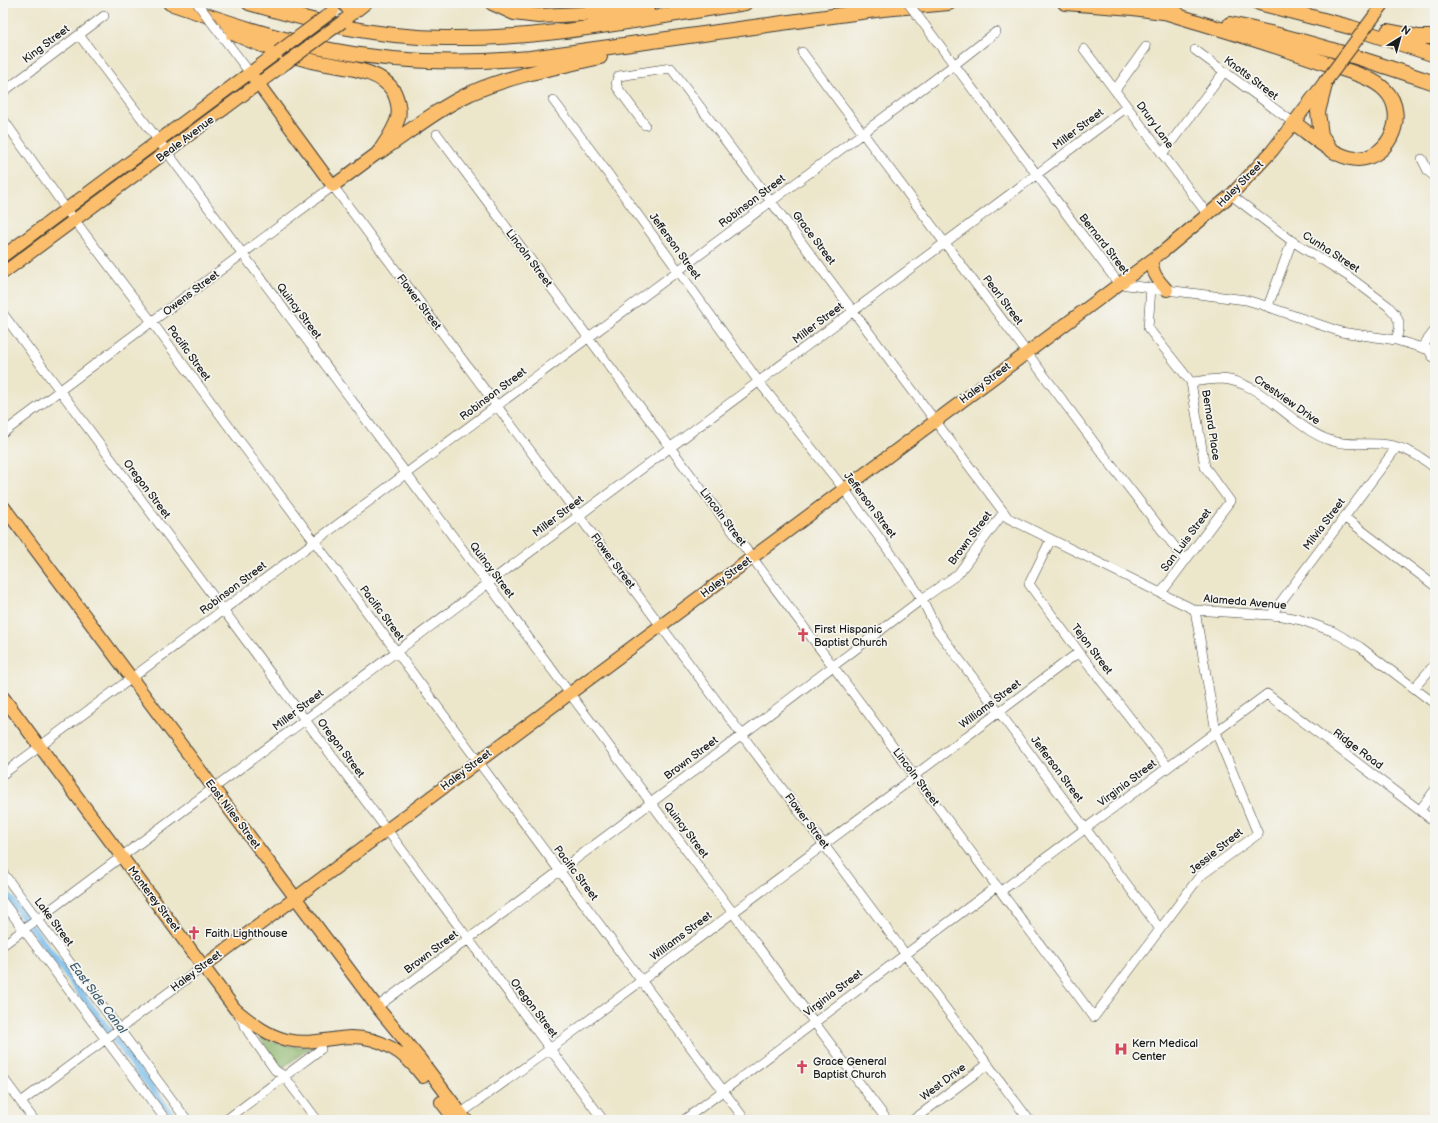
<svg xmlns="http://www.w3.org/2000/svg" width="1438" height="1123" font-family="'Balsamiq Sans',sans-serif">
	<style>
		.forest { fill: #8fb76e; stroke: #566a45 }
		.lines { fill: none; stroke-linecap: round; stroke-linejoin: round }
		.canal { stroke: #75bcec; stroke-width: 7 }
		.minor-casing { stroke: #3b3a36; stroke-width: 10 }
		.major-casing { stroke: #3b3a36; stroke-width: 14 }
		.highway-casing { stroke: #3b3a36; stroke-width: 16 }
		.minor { stroke: #fff; stroke-width: 9 }
		.major { stroke: #fabe6d; stroke-width: 12 }
		.highway { stroke: #fabe6d; stroke-width: 14 }
		.minor-bridge-casing { stroke: #3b3a36; stroke-width: 10; stroke-linecap: butt }
		.major-bridge-casing { stroke: #3b3a36; stroke-width: 14; stroke-linecap: butt }
		.minor-bridge { stroke: #fff; stroke-width: 9 }
		.major-bridge { stroke: #fabe6d; stroke-width: 12 }
		.labels { text-anchor: middle; dominant-baseline: central; stroke-width: 3.5; stroke-linejoin: round; paint-order: stroke }
		.street-label { font-size: 11px; fill: #1c1c1c; stroke: #f6f6f2 }
		.poi-label { font-size: 11px; fill: #1c1c1c; stroke: #f6f6f2; text-anchor: start }
		.water-label { font-size: 12px; font-style: italic; fill: #405c6f; stroke: #f6f6f2 }
	</style>
	<rect width="100%" height="100%" fill="#f6f6f2"/>
	<filter id="ink" filterUnits="userSpaceOnUse"><feTurbulence type="fractalNoise" baseFrequency=".025" numOctaves="2"/><feDisplacementMap in="SourceGraphic" scale="8" xChannelSelector="R" yChannelSelector="G"/><feConvolveMatrix kernelMatrix="1 2 1 2 8 2 1 2 1" color-interpolation-filters="sRGB"/></filter>
	<filter id="wash" filterUnits="userSpaceOnUse"><feTurbulence type="fractalNoise" baseFrequency=".012" numOctaves="4" result="noise"/><feDisplacementMap in="SourceGraphic" scale="16" xChannelSelector="R" yChannelSelector="G"/><feGaussianBlur stdDeviation="0.9" result="paint"/><feColorMatrix in="noise" values="0 0 0 0 0 0 0 0 0 0 0 0 0 0 0 0 0 1.4 0 .05"/><feComposite in="paint" operator="in"/></filter>
	<g filter="url(#wash)">
		<rect width="100%" height="100%" fill="#ece6cb"/>
		<path class="forest" d="M257 1034C276 1045 292 1048 315 1047L307 1050 282 1068Z"/>
		<g class="lines">
			<path class="canal" d="M3 889 175 1120"/>
		</g>
	</g>
	<g filter="url(#ink)">
		<g class="lines">
			<g class="minor-casing">
				<path id="minor" d="M923 23 1119 284 1246 300 1263 305 1341 332 1396 340 1429 350 1435 349
					M79 35 167 152 887 1120
					M222 36 250 73
					M1084 49 1208 215
					M1195 50 1294 123
					M802 52 1102 453 1185 560
					M1115 90 1146 47
					M3 92 104 16
					M553 100 598 160 759 382 844 489 897 562 922 599 937 630 999 712 1160 929
					M3 119 66 209 152 322 233 432 745 1120
					M645 125 617 87C616 83 616 80 619 76L671 68 1008 518 1195 610 1283 616 1301 620 1332 631 1360 647 1435 704
					M437 134 1094 1017 1200 876 1258 834 1216 732 1195 610
					M1162 154 1224 72
					M1422 159 1428 171 1435 177
					M1231 195 1292 241 1348 276 1388 306 1396 315 1399 322V329L1396 340
					M1151 288 1148 328 1191 382 1205 467 1230 501 1161 593
					M1268 306 1292 241
					M3 314 603 1120
					M1422 347 1435 330
					M1429 350 1432 356 1435 358
					M1191 382C1201 381 1212 379 1222 379 1251 381 1273 404 1295 420 1306 428 1316 436 1329 440 1346 446 1363 443 1380 444 1401 445 1419 455 1435 468
					M3 433 333 186 1029 1120
					M1344 517 1435 586
					M1051 539 1029 584 1079 652 1168 767
					M1271 615 1397 447
					M1414 688 1435 664
					M3 774 954 65 996 32
					M915 775 1079 652
					M1420 810 1435 790
					M3 873 187 1120
					M1001 891 1267 694 1435 822
					M3 902 166 1120
					M3 945 1127 107
					M377 1007 742 735 922 599 958 574 1004 512
					M238 1013 249 1033 275 1070 284 1076 317 1120
					M3 1078 34 1120
					M21 1102 204 966
					M460 1114 550 1049 916 776
					M226 1120 321 1049
					M684 1120 997 886
					M913 1120 988 1064"/>
			</g>
			<g class="major-casing">
				<path id="major" d="M343 3 352 14
					M1378 11 1384 3
					M342 22 366 3
					M254 78 333 186 379 152
					M3 256 278 52
					M1152 260C1152 274 1158 280 1167 290
					M3 273 286 63
					M3 506 377 1007 420 1059 466 1120
					M3 697 235 1009C251 1022 266 1035 287 1040 309 1045 329 1038 351 1037 382 1037 405 1053 423 1077
					M204 966 1165 250 1231 195 1272 151 1324 83
					M441 1102 455 1120"/>
			</g>
			<g class="highway-casing">
				<path id="highway" d="M170 3C223 21 276 39 331 50 396 63 464 64 530 58L883 9 949 3
					M249 3C313 22 379 38 445 38 546 40 646 18 745 3
					M492 3 514 13 538 16 647 11
					M1065 3 1133 8 1178 14
					M1259 3 1350 27 1435 55
					M1168 13C1223 30 1279 46 1333 66 1350 72 1372 77 1385 90 1411 116 1386 166 1350 158 1331 154 1310 134 1294 123
					M1230 24C1300 38 1367 60 1435 83
					M226 30C253 42 279 53 308 60 335 68 379 66 394 92 398 101 400 109 398 118 395 129 388 139 382 148
					M1388 31 1419 37H1435
					M1326 81 1318 112 1321 135 1328 145
					M379 152C409 132 439 108 471 93 512 75 557 67 600 57"/>
			</g>
			<use href="#minor" class="minor"/>
			<use href="#major" class="major"/>
			<use href="#highway" class="highway"/>
			<g class="minor-bridge-casing">
				<path id="minor-bridge" d="M197 3 222 36
					M908 3 923 23"/>
			</g>
			<g class="major-bridge-casing">
				<path id="major-bridge" d="M278 52 333 11
					M286 63 342 22
					M1326 81 1378 11"/>
			</g>
			<use href="#minor-bridge" class="minor-bridge"/>
			<use href="#major-bridge" class="major-bridge"/>
		</g>
	</g>
	<defs>
		<g id="church-bare" transform="scale(1.08)"><path d="M-1.2-6h2.4v3.5h3.3v2.4h-3.3V6h-2.4V-.1h-3.3v-2.4h3.3Z" fill="#d1495b" stroke="#f6f6f2" stroke-width="2.5" paint-order="stroke"/></g>
		<g id="hospital-bare" transform="scale(1.08)"><path d="M-5-5h3v3.5h4V-5h3V5h-3V1.5h-4V5h-3Z" fill="#d1495b" stroke="#f6f6f2" stroke-width="2.5" paint-order="stroke"/></g>
	</defs>
	<g fill-rule="evenodd">
		<use href="#church-bare" x="803" y="635"/>
		<use href="#church-bare" x="194" y="933"/>
		<use href="#hospital-bare" x="1121" y="1049"/>
		<use href="#church-bare" x="802" y="1067"/>
	</g>
	<g class="labels">
		<g class="street-label">
			<text transform="translate(46 44) rotate(-37)">King Street</text>
			<text transform="translate(1251 78) rotate(37)">Knotts Street</text>
			<text transform="translate(1155 125) rotate(54)">Drury Lane</text>
			<text transform="translate(1078 129) rotate(-37)">Miller Street</text>
			<text transform="translate(185 139) rotate(-37)">Beale Avenue</text>
			<text transform="translate(1240 184) rotate(-45)">Haley Street</text>
			<text transform="translate(752 201) rotate(-37)">Robinson Street</text>
			<text transform="translate(814 238) rotate(53)">Grace Street</text>
			<text transform="translate(1104 244) rotate(52)">Bernard Street</text>
			<text transform="translate(675 246) rotate(54)">Jefferson Street</text>
			<text transform="translate(1331 252) rotate(33)">Cunha Street</text>
			<text transform="translate(529 258) rotate(53)">Lincoln Street</text>
			<text transform="translate(191 293) rotate(-37)">Owens Street</text>
			<text transform="translate(1003 300) rotate(53)">Pearl Street</text>
			<text transform="translate(419 302) rotate(53)">Flower Street</text>
			<text transform="translate(299 311) rotate(53)">Quincy Street</text>
			<text transform="translate(818 323) rotate(-37)">Miller Street</text>
			<text transform="translate(189 353) rotate(54)">Pacific Street</text>
			<text transform="translate(985 383) rotate(-37)">Haley Street</text>
			<text transform="translate(493 394) rotate(-37)">Robinson Street</text>
			<text transform="translate(1287 400) rotate(35)">Crestview Drive</text>
			<text transform="translate(1211 425) rotate(81)">Bernard Place</text>
			<text transform="translate(147 489) rotate(53)">Oregon Street</text>
			<text transform="translate(870 505) rotate(53)">Jefferson Street</text>
			<text transform="translate(558 516) rotate(-37)">Miller Street</text>
			<text transform="translate(723 517) rotate(53)">Lincoln Street</text>
			<text transform="translate(1324 524) rotate(-53)">Milvia Street</text>
			<text transform="translate(970 538) rotate(-53)">Brown Street</text>
			<text transform="translate(1186 540) rotate(-53)">San Luis Street</text>
			<text transform="translate(613 561) rotate(53)">Flower Street</text>
			<text transform="translate(492 570) rotate(53)">Quincy Street</text>
			<text transform="translate(726 577) rotate(-37)">Haley Street</text>
			<text transform="translate(233 588) rotate(-37)">Robinson Street</text>
			<text transform="translate(1245 602) rotate(5)">Alameda Avenue</text>
			<text transform="translate(382 613) rotate(53)">Pacific Street</text>
			<text transform="translate(1092 649) rotate(53)">Tejon Street</text>
			<text transform="translate(990 704) rotate(-37)">Williams Street</text>
			<text transform="translate(298 710) rotate(-37)">Miller Street</text>
			<text transform="translate(341 748) rotate(53)">Oregon Street</text>
			<text transform="translate(1358 749) rotate(37)">Ridge Road</text>
			<text transform="translate(691 758) rotate(-37)">Brown Street</text>
			<text transform="translate(1057 769) rotate(53)">Jefferson Street</text>
			<text transform="translate(466 770) rotate(-37)">Haley Street</text>
			<text transform="translate(916 777) rotate(53)">Lincoln Street</text>
			<text transform="translate(1127 783) rotate(-37)">Virginia Street</text>
			<text transform="translate(233 814) rotate(53)">East Niles Street</text>
			<text transform="translate(807 821) rotate(53)">Flower Street</text>
			<text transform="translate(686 830) rotate(53)">Quincy Street</text>
			<text transform="translate(1216 851) rotate(-39)">Jessie Street</text>
			<text transform="translate(576 873) rotate(53)">Pacific Street</text>
			<text transform="translate(154 899) rotate(53)">Monterey Street</text>
			<text transform="translate(54 922) rotate(53)">Lake Street</text>
			<text transform="translate(681 936) rotate(-37)">Williams Street</text>
			<text transform="translate(431 952) rotate(-37)">Brown Street</text>
			<text transform="translate(196 971) rotate(-37)">Haley Street</text>
			<text transform="translate(833 993) rotate(-37)">Virginia Street</text>
			<text transform="translate(534 1008) rotate(53)">Oregon Street</text>
			<text transform="translate(943 1082) rotate(-37)">West Drive</text>
		</g>
		<g class="poi-label">
			<text x="814" y="629">First Hispanic<tspan x="814" dy="13">Baptist Church</tspan></text>
			<text x="205" y="933">Faith Lighthouse</text>
			<text x="1132" y="1043">Kern Medical<tspan x="1132" dy="13">Center</tspan></text>
			<text x="813" y="1061">Grace General<tspan x="813" dy="13">Baptist Church</tspan></text>
		</g>
		<g class="water-label">
			<text transform="translate(98 998) rotate(53)">East Side Canal</text>
		</g>
	</g>
	<rect width="1438" height="1123" fill="none" stroke="#f6f6f2" stroke-width="16"/>
	<g transform="translate(1400 38) rotate(37)" stroke="#f6f6f2" stroke-width="3" paint-order="stroke">
	<path d="M0-3L7 15L0 10L-7 15Z" fill="#1c1c1c"/>
	<text y="-6" font-size="11" font-weight="bold" text-anchor="middle" fill="#1c1c1c">N</text>
	</g>
</svg>
